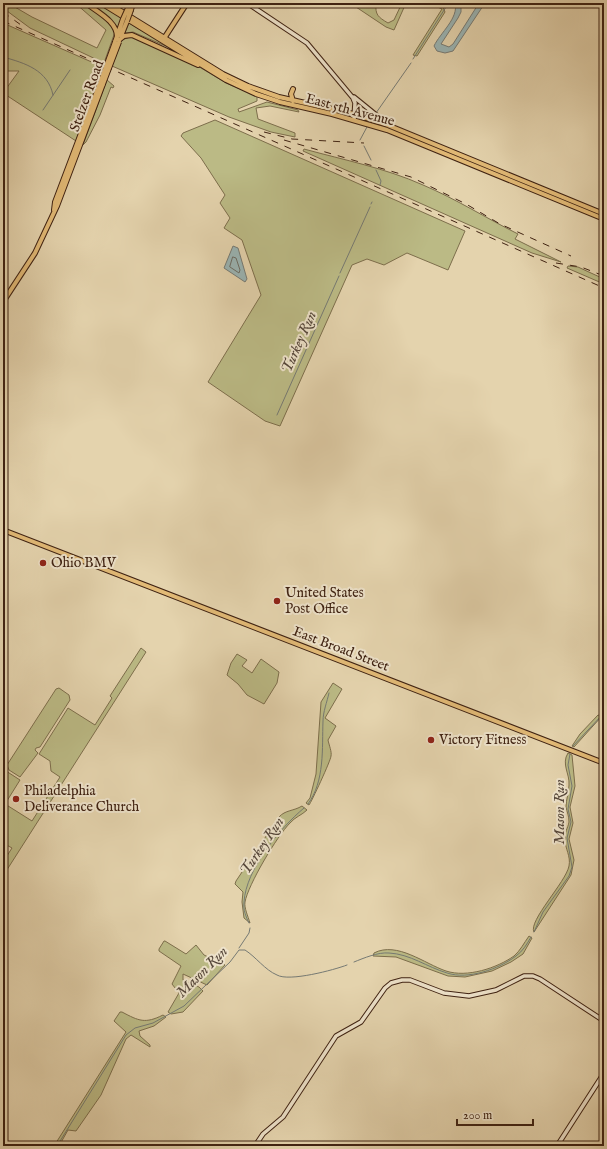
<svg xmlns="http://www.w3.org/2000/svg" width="607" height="1149" font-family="'IM FELL English',serif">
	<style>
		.green { fill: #bbba85; stroke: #7d6e4c }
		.water { fill: #9ab5b5; stroke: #767a74 }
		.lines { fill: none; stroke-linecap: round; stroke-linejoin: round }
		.shore { stroke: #6c6c64; stroke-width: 1 }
		.stream { stroke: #767a74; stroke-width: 1 }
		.secondary-casing { stroke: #3f2212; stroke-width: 5.5 }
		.primary-casing { stroke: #3f2212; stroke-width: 6 }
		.secondary { stroke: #ede2ca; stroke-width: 3.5 }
		.primary { stroke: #e2ba76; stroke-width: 4 }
		.rail { stroke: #3f2212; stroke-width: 1; stroke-dasharray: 7 7; stroke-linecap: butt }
		.primary-bridge-casing { stroke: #3f2212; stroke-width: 6; stroke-linecap: butt }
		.primary-bridge { stroke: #e2ba76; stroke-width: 4 }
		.poi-dot { fill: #8f2418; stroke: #ede2ca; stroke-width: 1.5 }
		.labels { text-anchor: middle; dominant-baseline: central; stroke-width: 4; stroke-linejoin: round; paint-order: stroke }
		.street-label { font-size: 14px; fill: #3f2212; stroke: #ede2ca }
		.poi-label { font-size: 14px; fill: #3f2212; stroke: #ede2ca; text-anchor: start }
		.water-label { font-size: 15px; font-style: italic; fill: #56473b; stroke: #ede2ca }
	</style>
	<rect width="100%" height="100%" fill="#e4d3ad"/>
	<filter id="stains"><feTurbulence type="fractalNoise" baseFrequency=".005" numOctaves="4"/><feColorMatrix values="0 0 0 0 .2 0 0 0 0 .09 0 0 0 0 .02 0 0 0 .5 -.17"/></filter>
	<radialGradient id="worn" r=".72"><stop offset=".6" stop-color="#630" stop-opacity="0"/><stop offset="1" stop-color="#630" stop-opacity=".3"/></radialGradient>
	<path class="green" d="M3 3H8L32 17 97 48 106 30 75 3C90 3 108 19 115 32L104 63 30 28 3 8Z
		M89 3H97L122 18 118 27Z
		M350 3H376C375 15 378 17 388 23L394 20 402 3H406L394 30 386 27Z
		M429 3H434L443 7 445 12 417 56 413 55 442 9Z
		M3 23 103 67 76 141 3 93 19 71H3Z
		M129 23 168 46V47L133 32 125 33Z
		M132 36 196 65 226 83 257 96V101L238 109 239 112 267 102 298 110 299 112 270 106 256 108 258 119 295 133V137L271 132 229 117 112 66 122 40Z
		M107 80 114 86 113 88 111 87 100 115 86 142 83 145Z
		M215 120 465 231 448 270 407 253 384 265 367 259 352 265 280 426 265 421 208 382 261 295 242 240 224 228 230 218 220 203 225 195 201 158 181 136 183 133Z
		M304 149C344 160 385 168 423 185 456 199 486 218 518 234L515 239 561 262 532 253 303 151Z
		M568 266 578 267 604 279V284L567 268Z
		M141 648 146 652 3 876V862L12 848 3 843V771H6L20 780 5 804 32 821 60 777 51 771 50 761 39 754 68 708 95 725 112 698 110 696Z
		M237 654 247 660 242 666 252 673 261 659 279 672 277 683 264 704 247 695 238 684 227 675 231 663Z
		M333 683 342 689 325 718 336 726 328 740C329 745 332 752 331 756 331 760 311 803 309 805L306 803 310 798 316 774 321 702Z
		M59 688 69 695 70 700 40 747 36 748 35 750 38 753 20 777 9 770 7 765 56 689Z
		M598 715 602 716 574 747 572 746 580 734Z
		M568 753 572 755 575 786 570 807 573 823 569 839 574 860 571 875 534 932C528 921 566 882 569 866 571 856 565 849 565 839 564 833 568 828 569 822 569 816 567 812 566 807 566 799 569 793 569 785 570 774 561 764 568 753Z
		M302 806 307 810C302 815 295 817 290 823 277 836 248 885 245 902 244 908 248 916 250 923L244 918 242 902 243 892 235 884 236 881 279 817C285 810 294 811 302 806Z
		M529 936 532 938 523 954 511 962 492 971 465 977 448 976 396 957 373 956 374 953C397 941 425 964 446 971 467 978 497 968 514 956 520 951 524 943 529 936Z
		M164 941H165L186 954 196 945 204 955 225 965 207 985 183 974V980L199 987 203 991 183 1012 171 1014 168 1012 179 993 172 984 181 966 159 951V949Z
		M120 1012H122C139 1021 145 1024 163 1015L166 1017 154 1026 139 1031 140 1036 150 1045V1047L131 1035 126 1039 101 1095 76 1131 68 1130 59 1146H54L126 1032 114 1021Z"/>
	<path class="water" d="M455 3H461V12L458 18 441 44 449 47 453 44 479 3H485L453 51 445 53 437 51 434 46C440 33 459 18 455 3Z
		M233 246 238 248 247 279 245 282 224 268Z"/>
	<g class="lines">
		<path class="shore" d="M233 257 236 258 240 270 239 273 230 267Z"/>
		<path class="stream" d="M3 57C25 63 48 70 53 95
			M413 59 446 7
			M43 110 70 70
			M376 113 411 63
			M360 140 367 127
			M364 146 371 160
			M376 170 381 181 380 185
			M371 204 372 202
			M340 273 370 207
			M277 415 339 276
			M573 746 604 713
			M308 804C325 781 322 748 323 721 323 712 327 702 329 693
			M249 923C246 917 243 910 244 902 246 869 280 828 304 808
			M534 932 543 912 569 876 572 867 567 838 571 822 568 809 572 786 568 765 570 754
			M239 948 249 933 250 928
			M354 962C364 958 378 952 389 953 410 954 427 967 447 973 468 980 499 969 516 956 523 951 527 944 531 937
			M57 1146 126 1035 135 1028 153 1023 184 1006 230 962 239 950H245C256 957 265 970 277 975 289 982 334 970 347 965"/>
		<g class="secondary-casing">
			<path id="secondary" d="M247 3 307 43 353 98 355 103 354 119
				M354 97 386 123
				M255 1146 263 1134 283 1117 336 1036 361 1022 385 988 391 983 402 980H410L444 993 469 996 496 990 524 976H533L540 979 604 1021
				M557 1146 604 1073"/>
		</g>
		<g class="primary-casing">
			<path id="primary" d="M86 3C97 12 117 21 117 37
				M101 3 226 80 256 94 280 102 332 114 387 130 604 219
				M108 3 223 74 248 86 279 97 354 114 385 124 604 214
				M131 10 133 3
				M121 36 127 21
				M119 40 124 36 132 35 198 65
				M163 40 187 3
				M115 42 123 19
				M293 89 291 94 293 101
				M54 210 55 202 100 83
				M3 302 35 253 57 206 103 84
				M3 530 604 763"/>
		</g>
		<use href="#secondary" class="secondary"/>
		<use href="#primary" class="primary"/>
		<path class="rail" d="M3 12 21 25
			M3 21 604 288
			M264 132 292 139 364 143
			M284 140 411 177 466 204 500 224 571 256
			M556 263 581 267 604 276"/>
		<g class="primary-bridge-casing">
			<path id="primary-bridge" d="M123 19 128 8
				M127 21 131 10
				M100 83 115 42
				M103 84 119 42"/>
		</g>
		<use href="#primary-bridge" class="primary-bridge"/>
	</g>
	<g class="poi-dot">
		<circle cx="43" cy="563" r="4"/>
		<circle cx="277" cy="601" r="4"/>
		<circle cx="431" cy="740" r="4"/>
		<circle cx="16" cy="799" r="4"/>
	</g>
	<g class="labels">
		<g class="street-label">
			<text transform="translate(87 96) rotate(-70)">Stelzer Road</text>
			<text transform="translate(350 110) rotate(15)">East 5th Avenue</text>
			<text transform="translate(341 649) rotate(21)">East Broad Street</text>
		</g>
		<g class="poi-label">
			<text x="51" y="563">Ohio BMV</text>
			<text x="285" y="593">United States<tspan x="285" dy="16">Post Office</tspan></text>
			<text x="439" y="740">Victory Fitness</text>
			<text x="24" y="791">Philadelphia<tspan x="24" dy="16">Deliverance Church</tspan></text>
		</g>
		<g class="water-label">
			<text transform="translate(299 342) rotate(-66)">Turkey Run</text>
			<text transform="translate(559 812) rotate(-90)">Mason Run</text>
			<text transform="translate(262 846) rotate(-56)">Turkey Run</text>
			<text transform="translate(202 972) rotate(-45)">Mason Run</text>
		</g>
	</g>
	<rect width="607" height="1149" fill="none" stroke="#e4d3ad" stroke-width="16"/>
	<rect x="4" y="4" width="599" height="1141" fill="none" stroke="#3f2212" stroke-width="2"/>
	<rect x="8" y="8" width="591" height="1133" fill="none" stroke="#3f2212"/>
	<path d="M457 1119v6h76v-6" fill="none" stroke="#3f2212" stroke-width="2"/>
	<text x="463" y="1119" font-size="12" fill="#3f2212" stroke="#ede2ca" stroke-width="3" paint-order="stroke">200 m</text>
	<rect width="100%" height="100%" filter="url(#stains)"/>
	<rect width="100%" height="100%" fill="url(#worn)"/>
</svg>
